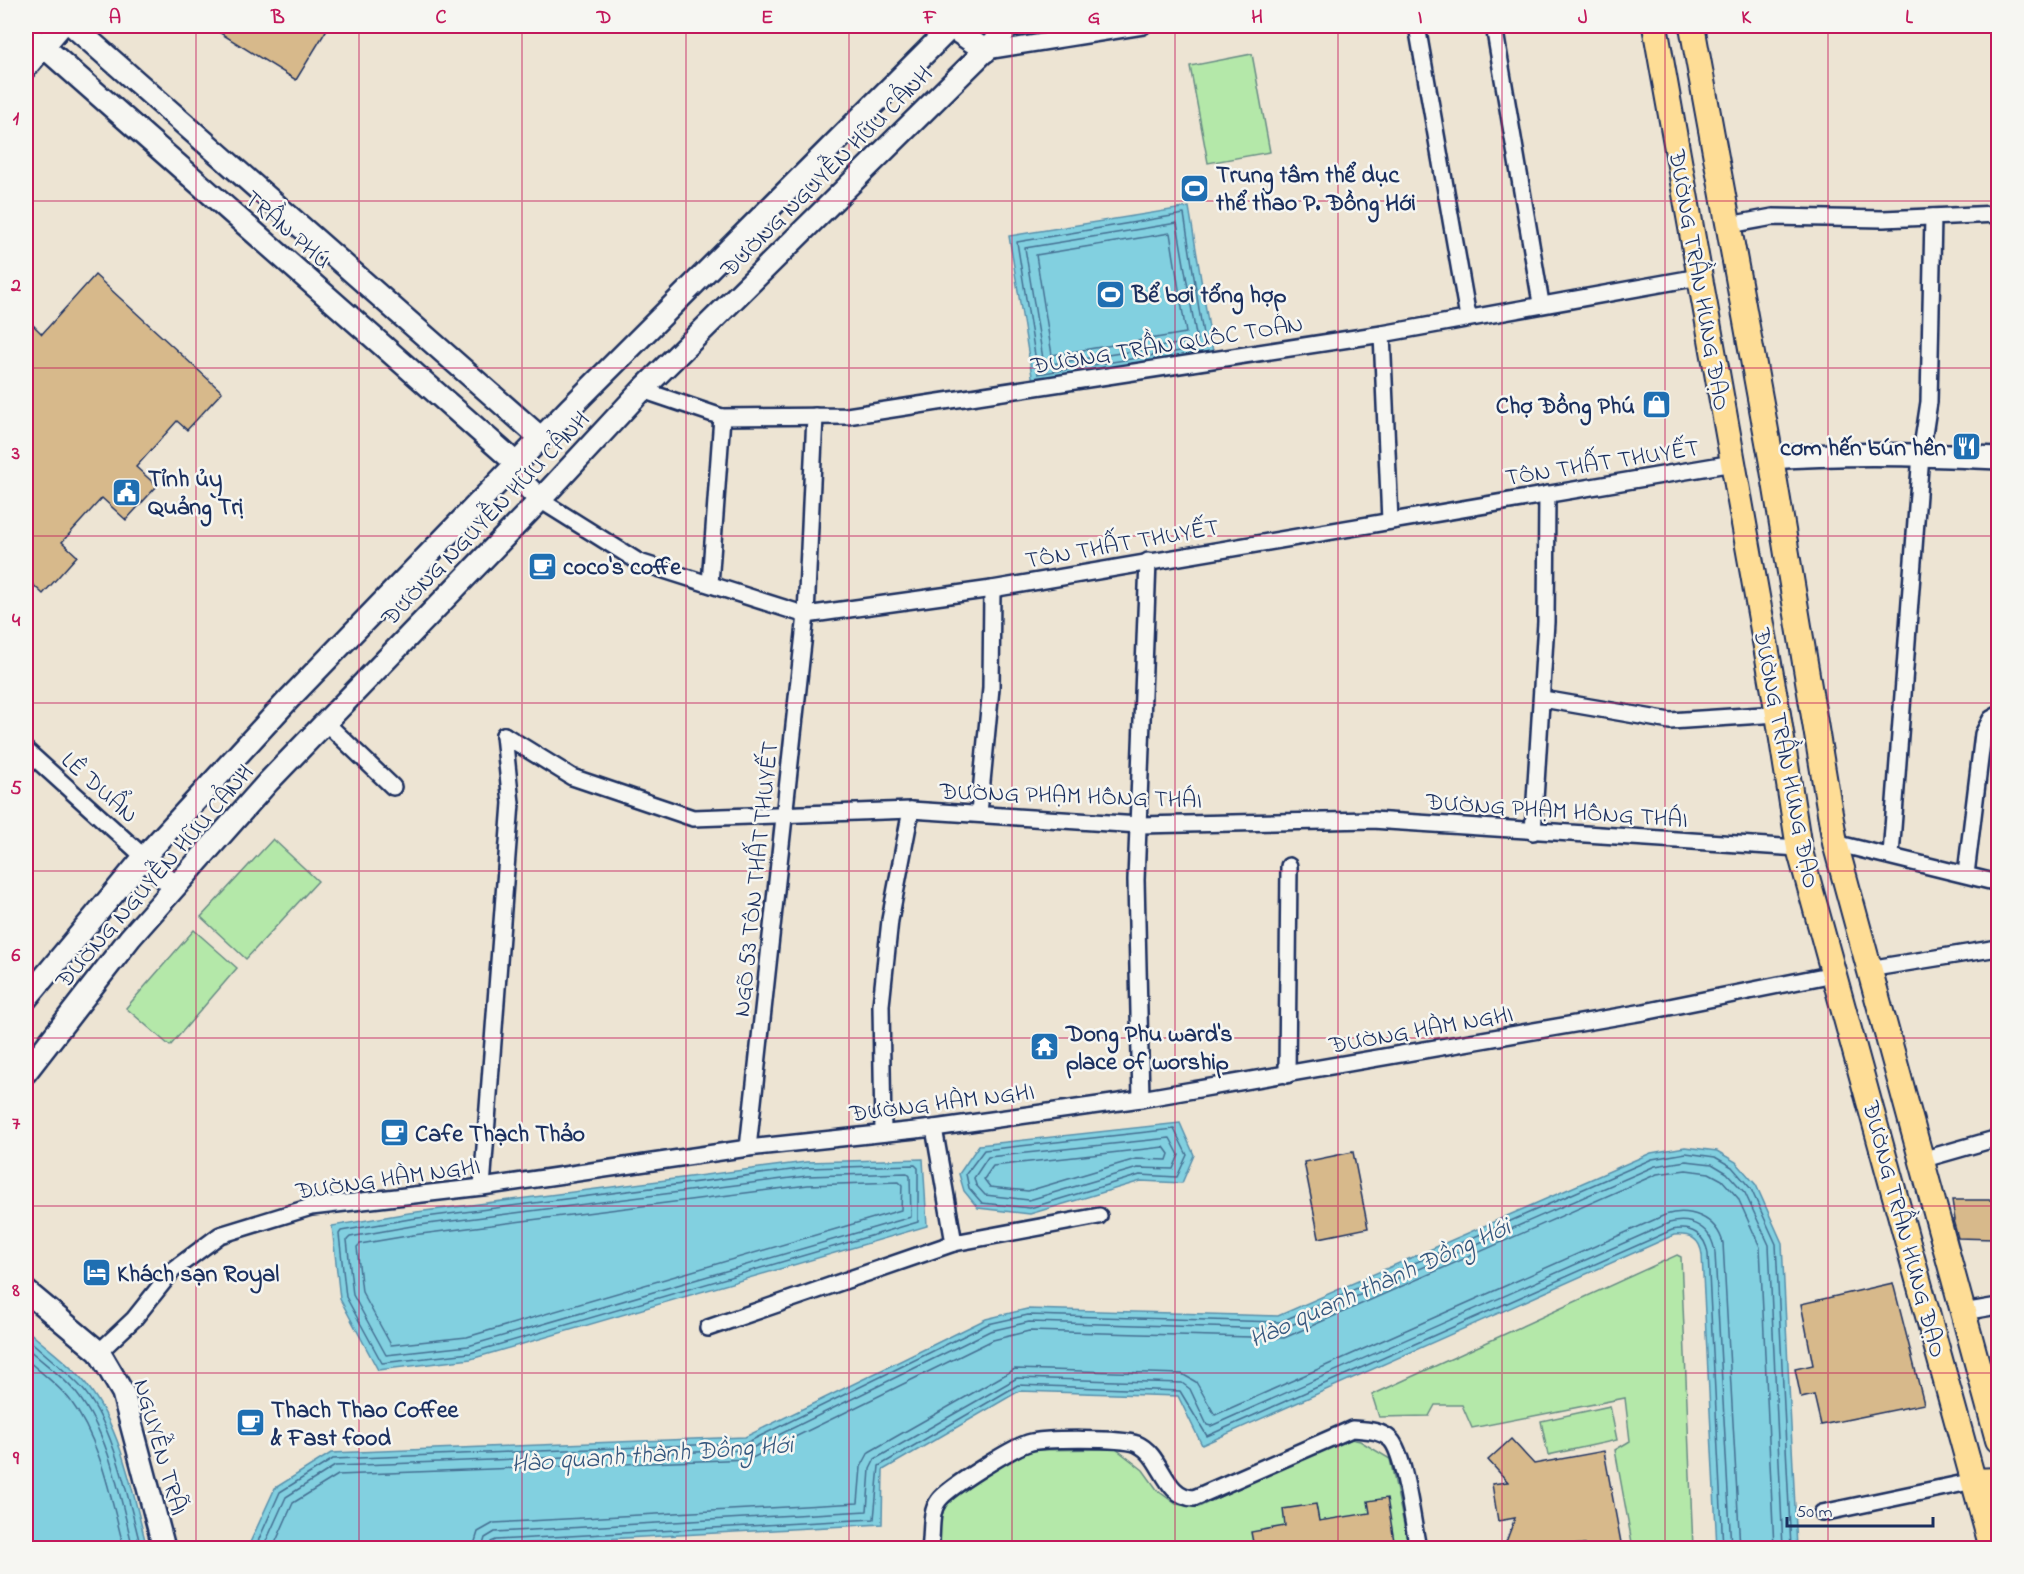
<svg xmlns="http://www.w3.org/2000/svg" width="2024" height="1574" font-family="'Indie Flower',sans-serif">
<rect width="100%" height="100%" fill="#ede4d3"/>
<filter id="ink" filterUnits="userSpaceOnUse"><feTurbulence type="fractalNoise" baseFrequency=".0167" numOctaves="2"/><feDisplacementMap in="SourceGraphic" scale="12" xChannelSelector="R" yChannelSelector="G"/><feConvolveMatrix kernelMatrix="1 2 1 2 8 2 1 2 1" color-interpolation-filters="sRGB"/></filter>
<g filter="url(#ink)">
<g fill="#b4e8a9" stroke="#688c84" stroke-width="1.5">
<polygon points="1252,54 1270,152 1208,163 1190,66"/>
<polygon points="273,839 318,881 246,959 201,917"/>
<polygon points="194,930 237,968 170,1046 126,1008"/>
<polygon points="1677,1255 1681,1257 1693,1548 1633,1548 1615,1450 1630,1441 1625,1398 1472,1428 1462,1405 1435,1405 1429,1416 1379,1417 1372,1395"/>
<polygon points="1610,1406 1617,1440 1548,1455 1541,1421"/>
<polygon points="1342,1437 1360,1441 1390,1459 1409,1548 941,1548 939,1521 946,1505 963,1488 1029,1450 1116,1449 1143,1470 1158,1491 1176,1504 1199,1507"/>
</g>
<g fill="#82d0e0" stroke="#5990ac" stroke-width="1.5">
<polygon points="1189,207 1213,352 1033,382 1009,236"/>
<polygon points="1180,1123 1194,1155 1182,1183 1141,1181 1030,1214 978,1208 964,1191 959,1174 979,1145"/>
<path d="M1685,1147l32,4 19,11 20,23 26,58 15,305h-80l-15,-293c-2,-17 -12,-21 -28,-20l-472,210 -24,-49 -159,-5 -136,79 -1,54 -440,24 -194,-1 27,-59 56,-35 414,-16 241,-118 41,-10 251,7 373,-163z"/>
<polygon points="923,1159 927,1226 471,1359 378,1370 340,1299 332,1226 409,1213 806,1162"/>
<path d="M26,1329c19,18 45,35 61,56 35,45 46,109 60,163h-121z"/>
</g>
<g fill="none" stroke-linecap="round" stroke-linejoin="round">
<g stroke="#446f92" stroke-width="1.5">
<polygon points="1184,214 1205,347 1038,374 1017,242"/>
<polygon points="1177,223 1197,341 1044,365 1025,248"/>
<polygon points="1170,233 1186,333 1052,355 1036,255"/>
<polygon points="1174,1129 1187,1155 1177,1177 1140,1175 1030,1208 982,1203 969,1188 966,1174 984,1150"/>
<polygon points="1170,1138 1179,1155 1173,1169 1138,1168 1029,1200 985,1195 976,1185 974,1178 988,1157"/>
<polygon points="1164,1147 1169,1154 1167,1160 1136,1159 1028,1191 990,1187 984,1179 993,1166"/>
<polygon points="915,1165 918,1168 918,1222 470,1353 382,1363 346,1297 339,1234 341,1231 410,1219 807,1168"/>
<polygon points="907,1173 910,1176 911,1217 468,1346 386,1355 353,1295 347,1240 350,1237 412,1226 807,1176"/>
<polygon points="899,1182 902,1185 901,1210 467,1337 391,1345 362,1292 357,1247 360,1244 413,1235 808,1185"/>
<path d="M26,1337c17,16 38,32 54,49 33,35 49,116 61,162"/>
<path d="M26,1347c16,15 37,29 51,47 33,42 43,104 56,154"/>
<path d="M26,1359c14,13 32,26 44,41 31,41 41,100 54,148"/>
<polyline points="255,1548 280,1492 333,1459 746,1443 988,1324 1028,1315 1280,1322 1652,1159 1686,1153 1715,1157 1732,1167 1751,1189 1776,1244 1791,1548"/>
<polyline points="263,1548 286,1497 335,1466 748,1450 990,1331 1029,1322 1282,1329 1655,1166 1686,1161 1712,1164 1727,1173 1745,1193 1769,1245 1783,1548"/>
<polyline points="273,1548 293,1503 338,1475 750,1459 993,1340 1029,1331 1284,1338 1657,1174 1686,1170 1709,1173 1722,1180 1738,1198 1760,1247 1774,1548"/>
<path d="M473,1548l5,-16 16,-9 364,-20 3,-36 8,-15 146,-83 167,5 14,8 19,33 450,-200c24,-8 51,2 58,28l17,305"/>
<path d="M482,1548l3,-10 10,-6 372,-21 3,-42 5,-10 142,-81 165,5 8,6 17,36 4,1 458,-203c23,-6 43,5 46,30l16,295"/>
<path d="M489,1548l2,-6 5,-2 378,-21 5,-53 139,-81 162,6 27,45 465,-206c19,-4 33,4 36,24l15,294"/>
</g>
</g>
<g fill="#d7b98b" stroke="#1b2f5e" stroke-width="1.5">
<polygon points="209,26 329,26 296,80"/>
<polygon points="95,275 222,392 187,430 177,421 136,467 157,486 126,520 102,498 62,542 77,556 43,594 26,578 26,318 42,334"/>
<polygon points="1353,1152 1368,1228 1319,1238 1304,1162"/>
<polygon points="1952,1200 1998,1200 1998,1215 1993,1215 1994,1239 1958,1238 1953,1220 1955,1220"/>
<polygon points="1893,1283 1924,1404 1821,1425 1814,1395 1801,1398 1795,1369 1813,1365 1801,1304"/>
<polygon points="1511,1439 1534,1464 1604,1451 1622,1548 1586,1548 1585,1544 1522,1548 1506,1542 1515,1518 1498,1521 1492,1484 1508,1482 1488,1460"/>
<polygon points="1387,1498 1395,1547 1254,1548 1251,1532 1285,1526 1283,1509 1316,1504 1319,1521 1370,1513 1368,1501"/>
</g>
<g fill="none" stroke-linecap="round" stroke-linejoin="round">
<defs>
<g id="street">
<polyline points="1417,26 1468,317"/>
<polyline points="1494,26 1541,303"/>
<polyline points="986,51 1143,26"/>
<polyline points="1729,225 1773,217 1883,219 1998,214"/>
<polyline points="1382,334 1390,521"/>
<polyline points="642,390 722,417 847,416 1382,334 1699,277"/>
<polyline points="540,500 639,562 806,615 992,589 1733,463"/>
<polyline points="710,584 722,417"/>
<polyline points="1543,699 1670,721 1778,714"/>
<polyline points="325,722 393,787"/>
<polyline points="504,735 572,777 693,818 911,810 1139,825 1372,820 1799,848"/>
<polyline points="26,750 144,857"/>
<polyline points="979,813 991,688 992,589"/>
<polyline points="1533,832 1546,622 1547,494"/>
<polyline points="1835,843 1998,883"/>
<polyline points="1891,855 1921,454 1929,402 1933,217"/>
<polyline points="1966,874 1983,734 1991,719 1998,715"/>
<polyline points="1868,969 1998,948"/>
<polyline points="1287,1075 1289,866"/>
<polyline points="1141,1099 1136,880 1148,561"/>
<polyline points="883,1132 881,1005 890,920 911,810"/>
<polyline points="748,1148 806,615 815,416"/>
<polyline points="1921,1160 1998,1138"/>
<polyline points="482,1187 511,803 504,735"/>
<polyline points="954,1243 1099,1216"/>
<polyline points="1963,1312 1998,1306"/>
<polyline points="708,1328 954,1243 934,1128"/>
<polyline points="99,1352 134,1319 173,1270 220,1235 311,1207 482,1187 748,1148 934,1128 1141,1099 1644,1012 1834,974"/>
<polyline points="1822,1513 1974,1481"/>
<path d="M930,1548c3,-15 -1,-35 9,-48 10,-13 73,-52 89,-57 17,-5 93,-5 109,1 26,11 26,53 57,54l158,-69c13,1 29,1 39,11 14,15 22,86 27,108"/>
</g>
<g id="secondary">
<polyline points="73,26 542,439"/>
<polyline points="951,27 986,51"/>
<polyline points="26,31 518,465"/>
<polyline points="26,67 61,26"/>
<path d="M1771,458c76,-6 151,-4 227,0"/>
<polyline points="512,471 540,500"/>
<polyline points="144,857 173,886"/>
<polyline points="26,999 144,857 289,699 570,408 952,26"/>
<polyline points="26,1072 130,938 268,782 540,500 642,390 1010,26"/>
<polyline points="26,1291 99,1352 123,1393 164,1548"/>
</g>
<g id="primary">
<polyline points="1655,26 1778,714 1799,848 1992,1548"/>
<polyline points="1692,26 1771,458 1835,843 1998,1440"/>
<polyline points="1974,1481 1998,1480"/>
</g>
</defs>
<use href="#street" stroke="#1b2f5e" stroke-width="20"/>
<use href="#secondary" stroke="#1b2f5e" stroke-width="26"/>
<use href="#primary" stroke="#1b2f5e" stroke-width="28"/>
<use href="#street" stroke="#f6f6f2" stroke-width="15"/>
<use href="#secondary" stroke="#f6f6f2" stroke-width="21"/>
<use href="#primary" stroke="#fedd96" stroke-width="24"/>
</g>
</g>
<path fill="none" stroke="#c2185b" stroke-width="1.5" stroke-opacity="0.55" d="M196,26v1522M359,26v1522M522,26v1522M686,26v1522M849,26v1522M1012,26v1522M1175,26v1522M1338,26v1522M1502,26v1522M1665,26v1522M1828,26v1522M26,201h1972M26,368h1972M26,536h1972M26,703h1972M26,871h1972M26,1038h1972M26,1206h1972M26,1373h1972"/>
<defs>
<symbol id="stadium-square" viewBox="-11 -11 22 22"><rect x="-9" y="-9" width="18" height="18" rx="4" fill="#1f6fb2" stroke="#f6f6f2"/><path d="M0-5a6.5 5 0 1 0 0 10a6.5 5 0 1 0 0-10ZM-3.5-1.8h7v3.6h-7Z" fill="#fff"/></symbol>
<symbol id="shop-square" viewBox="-11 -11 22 22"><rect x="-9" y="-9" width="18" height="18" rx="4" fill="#1f6fb2" stroke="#f6f6f2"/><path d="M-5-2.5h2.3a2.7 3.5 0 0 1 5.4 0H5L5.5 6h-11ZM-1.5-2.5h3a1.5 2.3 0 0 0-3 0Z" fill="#fff"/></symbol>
<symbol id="restaurant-square" viewBox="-11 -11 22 22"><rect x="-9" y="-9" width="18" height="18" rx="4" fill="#1f6fb2" stroke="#f6f6f2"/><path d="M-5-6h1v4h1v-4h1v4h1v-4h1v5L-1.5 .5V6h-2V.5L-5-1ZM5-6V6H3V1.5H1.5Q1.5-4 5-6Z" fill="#fff"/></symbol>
<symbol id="civic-square" viewBox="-11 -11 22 22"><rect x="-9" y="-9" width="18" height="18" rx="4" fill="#1f6fb2" stroke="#f6f6f2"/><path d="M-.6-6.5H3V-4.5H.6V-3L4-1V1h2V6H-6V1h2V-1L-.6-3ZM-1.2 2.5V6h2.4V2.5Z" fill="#fff"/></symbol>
<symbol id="cafe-square" viewBox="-11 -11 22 22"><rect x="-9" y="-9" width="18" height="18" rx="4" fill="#1f6fb2" stroke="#f6f6f2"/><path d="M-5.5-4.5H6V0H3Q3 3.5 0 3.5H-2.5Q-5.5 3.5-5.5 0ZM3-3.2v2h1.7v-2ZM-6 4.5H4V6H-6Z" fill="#fff"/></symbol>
<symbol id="temple-square" viewBox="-11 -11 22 22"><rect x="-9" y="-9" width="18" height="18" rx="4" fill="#1f6fb2" stroke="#f6f6f2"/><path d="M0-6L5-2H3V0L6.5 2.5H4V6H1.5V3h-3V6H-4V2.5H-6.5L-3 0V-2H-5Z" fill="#fff"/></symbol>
<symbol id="hotel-square" viewBox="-11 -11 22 22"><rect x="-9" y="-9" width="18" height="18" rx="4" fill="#1f6fb2" stroke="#f6f6f2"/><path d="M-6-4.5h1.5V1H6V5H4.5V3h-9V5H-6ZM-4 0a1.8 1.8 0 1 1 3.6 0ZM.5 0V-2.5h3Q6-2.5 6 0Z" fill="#fff"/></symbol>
</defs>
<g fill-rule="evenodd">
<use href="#stadium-square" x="1178" y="172" width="33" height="33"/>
<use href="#stadium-square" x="1094" y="278" width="33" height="33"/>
<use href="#shop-square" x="1640" y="388" width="33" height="33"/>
<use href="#restaurant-square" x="1950" y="430" width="33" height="33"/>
<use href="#civic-square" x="110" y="476" width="33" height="33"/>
<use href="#cafe-square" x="526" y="550" width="33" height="33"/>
<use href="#temple-square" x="1028" y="1030" width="33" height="33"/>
<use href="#cafe-square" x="378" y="1116" width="33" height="33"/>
<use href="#hotel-square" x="80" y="1256" width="33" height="33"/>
<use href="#cafe-square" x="234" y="1406" width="33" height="33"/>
</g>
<g text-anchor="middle" stroke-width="5" stroke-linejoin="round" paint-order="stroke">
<g font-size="24" fill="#1b2f5e" stroke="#f6f6f2">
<text transform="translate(826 171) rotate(-45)" y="8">ĐƯỜNG NGUYỄN HỮU CẢNH</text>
<text transform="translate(288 229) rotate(41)" y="8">TRẦN PHÚ</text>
<text transform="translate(1700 280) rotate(80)" y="8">ĐƯỜNG TRẦN HƯNG ĐẠO</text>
<text transform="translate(1167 344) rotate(-9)" y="8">ĐƯỜNG TRẦN QUỐC TOẢN</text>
<text transform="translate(1602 462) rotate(-9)" y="8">TÔN THẤT THUYẾT</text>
<text transform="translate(485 518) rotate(-46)" y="8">ĐƯỜNG NGUYỄN HỮU CẢNH</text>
<text transform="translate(1122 543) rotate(-10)" y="8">TÔN THẤT THUYẾT</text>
<text transform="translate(1787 758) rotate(79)" y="8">ĐƯỜNG TRẦN HƯNG ĐẠO</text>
<text transform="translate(100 787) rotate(42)" y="8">LÊ DUẨN</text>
<text transform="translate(1071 795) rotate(2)" y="8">ĐƯỜNG PHẠM HỒNG THÁI</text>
<text transform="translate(1557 810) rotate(4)" y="8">ĐƯỜNG PHẠM HỒNG THÁI</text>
<text transform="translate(154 876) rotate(-49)" y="8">ĐƯỜNG NGUYỄN HỮU CẢNH</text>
<text transform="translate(755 879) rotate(-84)" y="8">NGÕ 53 TÔN THẤT THUYẾT</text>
<text transform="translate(1421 1029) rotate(-10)" y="8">ĐƯỜNG HÀM NGHI</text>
<text transform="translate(942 1102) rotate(-7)" y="8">ĐƯỜNG HÀM NGHI</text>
<text transform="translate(388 1178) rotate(-8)" y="8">ĐƯỜNG HÀM NGHI</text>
<text transform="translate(1905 1229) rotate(75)" y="8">ĐƯỜNG TRẦN HƯNG ĐẠO</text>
<text transform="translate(161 1447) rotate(74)" y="8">NGUYỄN TRÃI</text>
</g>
<g font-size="24" font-weight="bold" fill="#1b2f5e" stroke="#f6f6f2" text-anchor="start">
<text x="1216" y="182">Trung tâm thể dục<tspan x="1216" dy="28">thể thao P. Đồng Hới</tspan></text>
<text x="1132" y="302">Bể bơi tổng hợp</text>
<text x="1635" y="413" text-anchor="end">Chợ Đồng Phú</text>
<text x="1946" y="455" text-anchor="end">cơm hến bún hên</text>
<text x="148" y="486">Tỉnh ủy<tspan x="148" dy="28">Quảng Trị</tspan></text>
<text x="563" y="574">coco's coffe</text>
<text x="1066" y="1041">Dong Phu ward's<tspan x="1066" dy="28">place of worship</tspan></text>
<text x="415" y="1141">Cafe Thạch Thảo</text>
<text x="117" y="1281">Khách sạn Royal</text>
<text x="271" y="1417">Thach Thao Coffee<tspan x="271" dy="28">&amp; Fast food</tspan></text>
</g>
<g font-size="26" font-style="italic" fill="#35577e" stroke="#f6f6f2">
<text transform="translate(1379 1282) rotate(-24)" y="9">Hào quanh thành Đồng Hới</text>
<text transform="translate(652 1453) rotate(-4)" y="9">Hào quanh thành Đồng Hới</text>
</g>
</g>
<rect width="2024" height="1574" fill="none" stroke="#f6f6f2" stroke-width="66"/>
<path d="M1787 1517v9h146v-9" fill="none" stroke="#1b2f5e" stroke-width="3"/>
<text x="1796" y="1517" font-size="18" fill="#1b2f5e" stroke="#f6f6f2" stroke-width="4.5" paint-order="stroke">50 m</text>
<rect x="33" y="33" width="1958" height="1508" fill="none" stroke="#c2185b" stroke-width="2"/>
<g font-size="20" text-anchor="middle" font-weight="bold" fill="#c2185b">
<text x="115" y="23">A</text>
<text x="278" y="23">B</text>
<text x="441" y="23">C</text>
<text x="604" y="23">D</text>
<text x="767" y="23">E</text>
<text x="930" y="23">F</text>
<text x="1094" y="23">G</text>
<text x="1257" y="23">H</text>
<text x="1420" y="23">I</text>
<text x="1583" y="23">J</text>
<text x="1746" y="23">K</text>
<text x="1909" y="23">L</text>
<text x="16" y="124">1</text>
<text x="16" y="291">2</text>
<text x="16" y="459">3</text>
<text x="16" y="626">4</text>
<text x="16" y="794">5</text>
<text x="16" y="961">6</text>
<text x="16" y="1129">7</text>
<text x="16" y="1296">8</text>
<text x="16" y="1464">9</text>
</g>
</svg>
